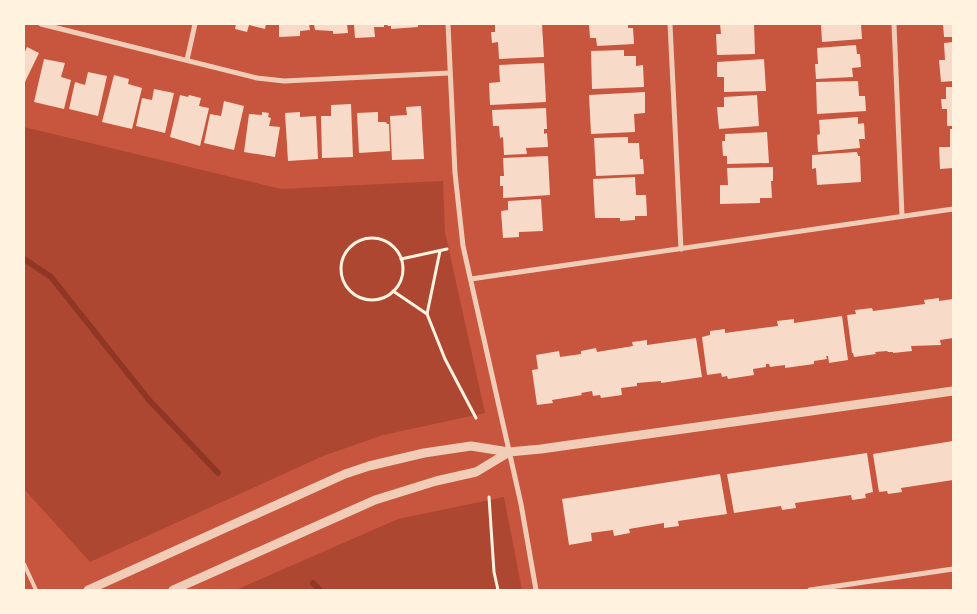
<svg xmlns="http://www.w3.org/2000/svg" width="977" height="614" font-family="'Exo 2',sans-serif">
<rect width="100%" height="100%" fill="#c8553d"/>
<g fill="#ae4732">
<polygon points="24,127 281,189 443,181 445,232 485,413 383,435 323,456 90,562 24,489"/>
<polygon points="504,497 522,590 236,590 398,519"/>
</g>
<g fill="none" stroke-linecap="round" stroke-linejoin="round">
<g stroke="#8f3625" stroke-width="6">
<polyline points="24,259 51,277 149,400 218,473"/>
<polyline points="313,583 320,590"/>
</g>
</g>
<g fill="#f7dbc8">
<polygon points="236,24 266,24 265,29 249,25 247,32 235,29"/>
<polygon points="279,24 309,24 310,30 300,31 300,36 279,37"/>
<polygon points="314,24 347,24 348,33 333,34 333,31 315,30"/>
<polygon points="354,24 384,24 384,27 374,27 375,37 355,38"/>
<polygon points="387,24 418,24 418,27 391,29 391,26 388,26"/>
<polygon points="495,24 542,24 544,57 499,59 498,42 492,43 491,32 495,32"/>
<polygon points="589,24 628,24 628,28 633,28 634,44 597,46 596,38 590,38"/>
<polygon points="720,24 754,24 755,54 717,55 716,34 721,34"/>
<polygon points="821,24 861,24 862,39 822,42"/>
<polygon points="943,24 953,24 953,37 944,37"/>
<polygon points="953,42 953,81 941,82 939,60 945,60 944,43"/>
<polygon points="856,45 857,54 860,54 861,67 852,68 853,77 816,79 815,64 818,64 817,48"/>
<polygon points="27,47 39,53 24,84 24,54"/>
<polygon points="624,50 624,56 636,56 636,66 643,65 644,87 592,89 591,51"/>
<polygon points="44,59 65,63 61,77 71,80 64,109 34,102"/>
<polygon points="764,59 766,91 724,92 724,77 717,77 717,62"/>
<polygon points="544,63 546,102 490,105 489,83 500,82 499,65"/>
<polygon points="88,72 107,76 98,116 69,109 75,82 85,85"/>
<polygon points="114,75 129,79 128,84 142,88 132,129 102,122"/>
<polygon points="858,81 859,96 865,96 866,111 817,114 816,82"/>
<polygon points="946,87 953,87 953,126 947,126 947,109 942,109 941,99 946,99"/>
<polygon points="154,89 174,93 165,133 136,126 142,98 152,100"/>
<polygon points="645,92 645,113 634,114 635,132 591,134 589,95"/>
<polygon points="180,95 188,97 189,95 201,98 199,106 209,108 200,146 170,137"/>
<polygon points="757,95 759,126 719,129 717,107 724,107 724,97"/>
<polygon points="224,101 244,106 234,150 204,143 210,114 221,116"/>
<polygon points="351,104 353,157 322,158 321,116 331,116 331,105"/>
<polygon points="421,106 424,159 392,160 390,116 407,115 406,107"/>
<polygon points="546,108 547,129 544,129 544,134 547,133 548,147 526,148 527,154 504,155 503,137 500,138 499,126 493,126 492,110"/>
<polygon points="262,112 269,113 268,117 271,118 269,126 280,127 275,157 244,152 249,114 262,115"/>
<polygon points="300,112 300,117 316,116 318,159 288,161 285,113"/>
<polygon points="378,112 378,122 386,122 387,124 389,124 390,151 359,153 357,113"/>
<polygon points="858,117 858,124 864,123 865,139 859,139 860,148 818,152 817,135 820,134 819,120"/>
<polygon points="950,129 953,129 953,168 940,169 939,147 950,147"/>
<polygon points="767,132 769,163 727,164 727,156 723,156 722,141 725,141 725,134"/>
<polygon points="628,137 628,143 639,143 640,159 643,159 644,174 596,176 594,138"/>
<polygon points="857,152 858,156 860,156 861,182 817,185 816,168 812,169 812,155"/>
<polygon points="548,156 550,195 503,198 503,186 500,186 500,176 504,176 503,158"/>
<polygon points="773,167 773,181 771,181 772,198 760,198 760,203 720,204 720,185 728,185 727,168"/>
<polygon points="635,177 636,195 646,195 647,216 635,216 635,220 620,221 620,218 595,218 593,179"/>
<polygon points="541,199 543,231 519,232 519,237 503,238 501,211 508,210 508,201"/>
<polygon points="939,298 939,301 953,299 953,338 940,340 941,345 911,346 912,351 893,353 893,352 888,352 887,351 875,352 876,354 854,357 853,353 852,353 847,315 856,314 855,310 872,308 873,311 925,304 924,300"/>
<polygon points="842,316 848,360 829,363 828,356 826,356 827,359 814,361 814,364 785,368 785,365 770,367 769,364 766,364 766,367 753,369 754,375 728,379 727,376 722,377 721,373 707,375 702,337 710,335 710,331 725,329 725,333 778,326 777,321 794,319 794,323"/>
<polygon points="696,338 702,377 661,383 661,381 637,383 637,386 621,388 622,395 601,398 600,395 593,396 592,391 581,393 582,395 552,400 553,403 537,405 532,370 538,369 536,355 559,351 560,357 581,354 581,351 596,348 597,352 633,346 632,342 647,340 647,345"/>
<polygon points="953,441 953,480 901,488 902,492 888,494 887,491 879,492 873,454"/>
<polygon points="867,453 873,492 865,494 866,498 852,500 851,495 795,503 796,508 782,510 781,506 734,513 727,474"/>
<polygon points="720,474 727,514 678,521 679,526 664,528 664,523 629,529 630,533 614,536 613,530 591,533 592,541 569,545 562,499"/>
</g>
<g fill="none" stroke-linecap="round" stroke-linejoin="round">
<g stroke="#fff3e0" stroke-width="3">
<circle cx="372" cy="269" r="31"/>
<polyline points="401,259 447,249"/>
<polyline points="393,291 427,314 445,359 476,418"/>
<polyline points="427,314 440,251"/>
<polyline points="489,497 494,572 498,590"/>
</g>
<polyline stroke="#f1ccb7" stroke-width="4" points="24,564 36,590"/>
<g stroke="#f1ccb7" stroke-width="5">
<polyline points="41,24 257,78 284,81 450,73"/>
<polyline points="448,24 455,173 463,246 521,504 536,590"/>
<polyline points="670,24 681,249"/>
<polyline points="894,24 902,216"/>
<polyline points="187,60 195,24"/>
<polyline points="471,279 953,209"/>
<polyline points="810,590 953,569"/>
</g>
<g stroke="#f1ccb7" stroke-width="9">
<polyline points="88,590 345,474 369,466 424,453 471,446 509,452 541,449 953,391"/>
<polyline points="173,590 375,500 436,481 476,472 509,452"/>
</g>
</g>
<rect width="977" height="614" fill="none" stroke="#fff3e0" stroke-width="50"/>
</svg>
